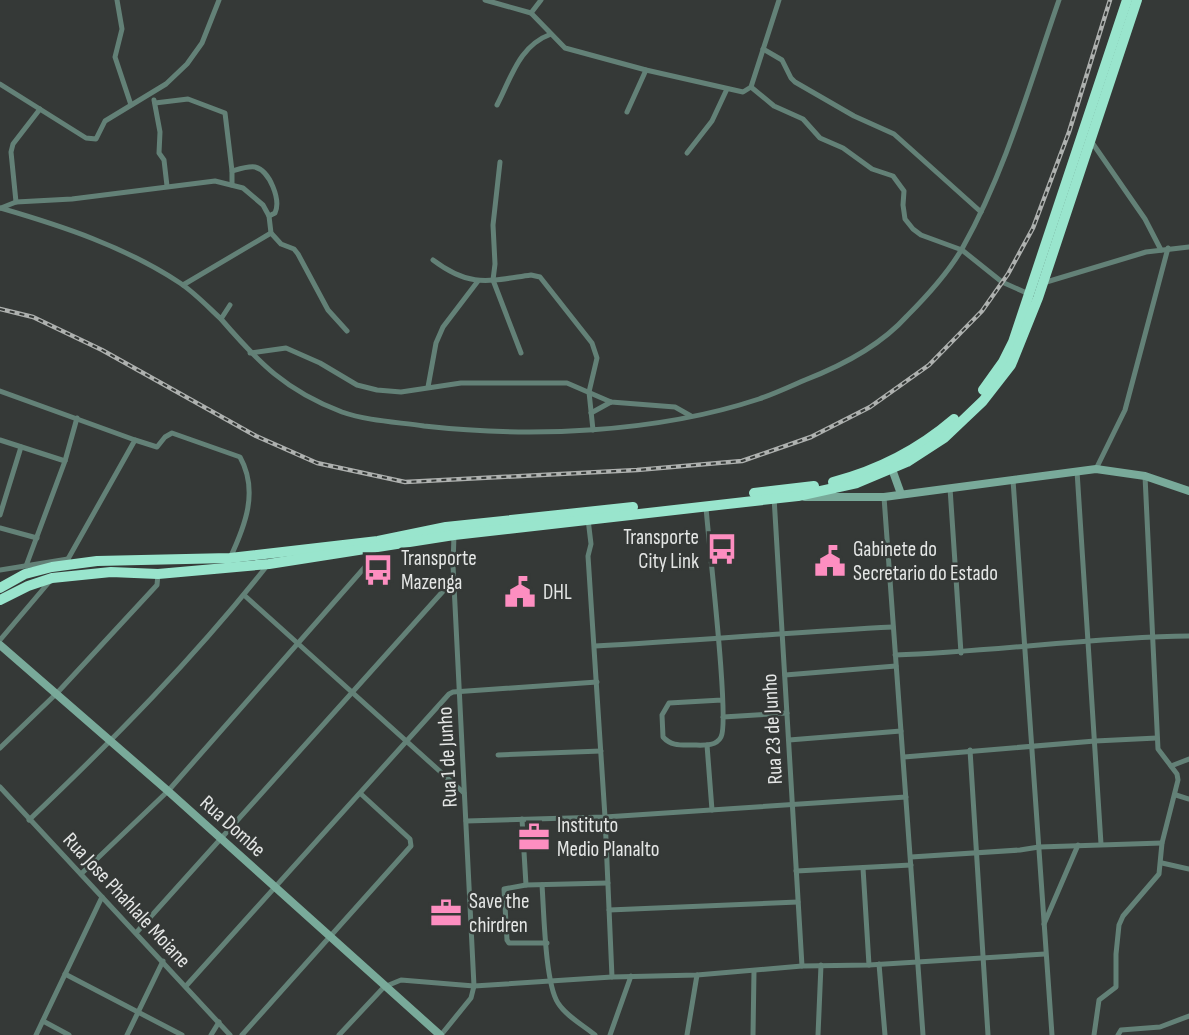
<svg xmlns="http://www.w3.org/2000/svg" width="1189" height="1035" font-family="'Sofia Sans Condensed',sans-serif">
<rect width="100%" height="100%" fill="#353937"/>
<g fill="none" stroke-linecap="round" stroke-linejoin="round">
<g stroke="#638177" stroke-width="5">
<polyline points="117,0 122,29 115,57 131,105"/>
<polyline points="485,0 531,13 541,0"/>
<polyline points="531,13 565,48 646,70 743,92 751,87 779,0"/>
<polyline points="763,49 782,60 791,78 795,82 854,116 894,134 981,212"/>
<polyline points="0,84 86,138 96,139 105,121 166,84 187,64 202,43 219,0"/>
<polyline points="751,87 774,106 803,119 820,138 843,148 872,169 893,176 904,191 903,205 905,219 913,229 921,235 962,250 1002,282 1029,294"/>
<polyline points="154,100 160,132 159,153 164,160 167,186"/>
<polyline points="155,103 188,99 225,113 232,171"/>
<path d="M497,105c15,-29 22,-59 54,-71"/>
<polyline points="627,112 646,70"/>
<polyline points="1091,141 1145,219 1161,250"/>
<polyline points="687,153 712,121 727,89"/>
<polyline points="500,162 493,225 495,264 493,280 521,353"/>
<path d="M232,185v-14c7,-2 16,-5 23,-4 15,4 26,33 20,46l-6,3"/>
<polyline points="16,202 11,152 13,144 40,109"/>
<path d="M0,208c62,18 126,39 180,75 15,10 28,24 41,36l9,-14"/>
<polyline points="1,208 16,202 72,199 215,181 243,188 263,205 269,216 271,233 281,244 294,249 298,254 328,310 347,331"/>
<path d="M433,260c37,28 55,21 98,15l9,2 52,66 5,15 -8,34 4,38"/>
<polyline points="1043,283 1146,252 1189,247"/>
<polyline points="183,285 271,233"/>
<path d="M221,319c38,44 65,72 121,93 26,9 55,10 82,14 107,12 232,7 335,-27 15,-5 30,-12 46,-19 36,-14 76,-35 102,-64 20,-20 42,-44 56,-69 43,-77 67,-164 96,-247"/>
<polyline points="250,353 286,348 320,363 357,385 377,390 401,392 461,383 567,383 611,402 675,407 691,416"/>
<polyline points="428,387 436,343 443,327 478,281"/>
<polyline points="0,391 135,440 68,559"/>
<polyline points="591,413 611,402"/>
<polyline points="0,440 65,461"/>
<path d="M135,440l22,7 8,-10 7,-4 68,24c19,34 5,69 -10,101"/>
<polyline points="1096,469 1125,410 1168,248"/>
<polyline points="1077,471 1101,844"/>
<polyline points="1013,480 1052,1035"/>
<polyline points="950,488 961,653"/>
<polyline points="774,497 802,966"/>
<polyline points="884,497 923,1035"/>
<path d="M706,507c2,31 24,215 15,230 -5,10 -19,8 -29,8 -12,0 -21,1 -29,-8l-1,-22 7,-12 53,-3"/>
<polyline points="0,515 21,447"/>
<polyline points="588,519 591,544 588,556 605,817 612,977"/>
<polyline points="0,528 37,538"/>
<polyline points="26,566 65,461 77,418"/>
<polyline points="0,570 68,559 68,562"/>
<polyline points="244,595 464,793"/>
<polyline points="0,640 50,581"/>
<path d="M595,646c99,-5 198,-14 298,-19"/>
<path d="M895,655c98,-3 196,-18 294,-19"/>
<polyline points="785,675 896,666"/>
<polyline points="723,717 787,713"/>
<polyline points="789,740 901,731"/>
<polyline points="707,745 712,810"/>
<polyline points="0,748 57,693 157,585 158,574"/>
<polyline points="970,750 988,1035"/>
<polyline points="498,755 601,751"/>
<polyline points="904,757 1095,741 1157,738"/>
<polyline points="1171,766 1189,759"/>
<polyline points="0,787 230,1035"/>
<polyline points="1176,795 1189,799"/>
<polyline points="522,819 526,885"/>
<path d="M29,820c84,-80 166,-163 237,-253"/>
<polyline points="466,821 605,817 906,797"/>
<polyline points="911,857 1020,850 1039,847 1162,843"/>
<polyline points="1162,863 1189,869"/>
<polyline points="863,868 869,965"/>
<polyline points="796,871 911,865"/>
<polyline points="81,874 168,791 372,559 374,549"/>
<path d="M542,885c2,27 3,98 16,118 8,13 25,22 37,32"/>
<polyline points="609,910 798,902"/>
<polyline points="1044,924 1078,845"/>
<polyline points="136,933 454,579"/>
<polyline points="547,943 509,943 507,940 504,889 526,885 608,883"/>
<polyline points="879,964 885,1035"/>
<polyline points="65,974 182,1035"/>
<polyline points="186,986 449,694 453,692 597,682"/>
<polyline points="43,1021 69,1035"/>
<polyline points="36,1035 102,897"/>
<polyline points="127,1035 163,961"/>
<polyline points="211,1035 219,1022"/>
<polyline points="242,1035 411,846 410,839 361,794"/>
<polyline points="339,1035 384,987 401,980 474,986 612,977 697,975 802,966 869,965 1045,954"/>
<polyline points="441,1035 471,998 474,986 453,565 454,535"/>
<polyline points="610,1035 631,976"/>
<polyline points="687,1035 697,975"/>
<polyline points="753,1035 754,971"/>
<polyline points="818,1035 821,965"/>
<polyline points="1094,1035 1099,1000 1116,987 1116,954 1119,925 1123,916 1159,874 1162,843 1178,780 1177,774 1158,749 1145,476"/>
<polyline points="1118,1035 1121,1030 1160,1027 1189,1016"/>
</g>
<g stroke="#79aa9a" stroke-width="8">
<polyline points="892,469 901,494"/>
<polyline points="805,497 884,497 1096,469 1145,476 1189,491"/>
<polyline points="0,645 168,791 440,1035"/>
</g>
<g stroke="#99e5cd" stroke-width="10">
<polyline points="983,390 1003,362 1013,342 1127,0"/>
<path d="M833,482c46,-12 86,-33 121,-63"/>
<polyline points="754,493 814,486"/>
<polyline points="0,588 25,574 52,567 97,561 230,558 378,541 446,527 633,507"/>
<polyline points="0,600 28,586 52,578 111,572 158,574 269,564 454,535 798,496 857,483 907,462 944,438 964,419 983,401 1011,365 1038,298 1137,0"/>
</g>
<defs>
<polyline id="rail" points="0,309 33,317 102,350 256,436 317,463 405,482 637,470 742,461 811,437 870,407 929,365 982,311 1008,274 1033,228 1069,132 1110,0"/>
</defs>
<use href="#rail" stroke="#aeb1af" stroke-width="4.5"/>
<use href="#rail" stroke="#353937" stroke-width="2" stroke-dasharray="5" stroke-linecap="butt"/>
</g>
<defs>
<symbol id="bus-bare" viewBox="-9 -9 18 18"><path d="M-5-6H5V4H4V6H2V4H-2V6H-4V4H-5ZM-3.5-4V0h7V-4ZM-3.5 1.2v1.5H-2V1.2ZM2 1.2v1.5H3.5V1.2Z" fill="#fd8ec0" stroke="#353937" stroke-width="2.5" paint-order="stroke"/></symbol>
<symbol id="civic-bare" viewBox="-9 -9 18 18"><path d="M-.6-6.5H3V-4.5H.6V-3L4-1V1h2V6H-6V1h2V-1L-.6-3ZM-1.2 2.5V6h2.4V2.5Z" fill="#fd8ec0" stroke="#353937" stroke-width="2.5" paint-order="stroke"/></symbol>
<symbol id="office-bare" viewBox="-9 -9 18 18"><path d="M-6-3h4V-5.5h4V-3h4V5H-6ZM-1-4.5V-3h2v-1.5ZM-6 0V1H6V0Z" fill="#fd8ec0" stroke="#353937" stroke-width="2.5" paint-order="stroke"/></symbol>
</defs>
<g fill-rule="evenodd">
<use href="#bus-bare" x="700" y="527" width="44" height="44"/>
<use href="#civic-bare" x="808" y="539" width="44" height="44"/>
<use href="#bus-bare" x="356" y="548" width="44" height="44"/>
<use href="#civic-bare" x="498" y="570" width="44" height="44"/>
<use href="#office-bare" x="512" y="815" width="44" height="44"/>
<use href="#office-bare" x="424" y="891" width="44" height="44"/>
</g>
<g text-anchor="middle" stroke-width="5" stroke-linejoin="round" paint-order="stroke">
<g font-size="21" fill="#e4e6e5" stroke="#353937" text-anchor="start">
<text x="699" y="544" text-anchor="end">Transporte<tspan x="699" dy="24">City Link</tspan></text>
<text x="853" y="556">Gabinete do<tspan x="853" dy="24">Secretario do Estado</tspan></text>
<text x="401" y="565">Transporte<tspan x="401" dy="24">Mazenga</tspan></text>
<text x="543" y="599">DHL</text>
<text x="557" y="832">Instituto<tspan x="557" dy="24">Medio Planalto</tspan></text>
<text x="469" y="908">Save the<tspan x="469" dy="24">chirdren</tspan></text>
</g>
<g font-size="21" fill="#e4e6e5" stroke="#353937">
<text transform="translate(772 729) rotate(-93)" y="7">Rua 23 de Junho</text>
<text transform="translate(447 757) rotate(-93)" y="7">Rua 1 de Junho</text>
<text transform="translate(233 826) rotate(42)" y="7">Rua Dombe</text>
<text transform="translate(127 900) rotate(47)" y="7">Rua Jose Phahlale Moiane</text>
</g>
</g>
</svg>
